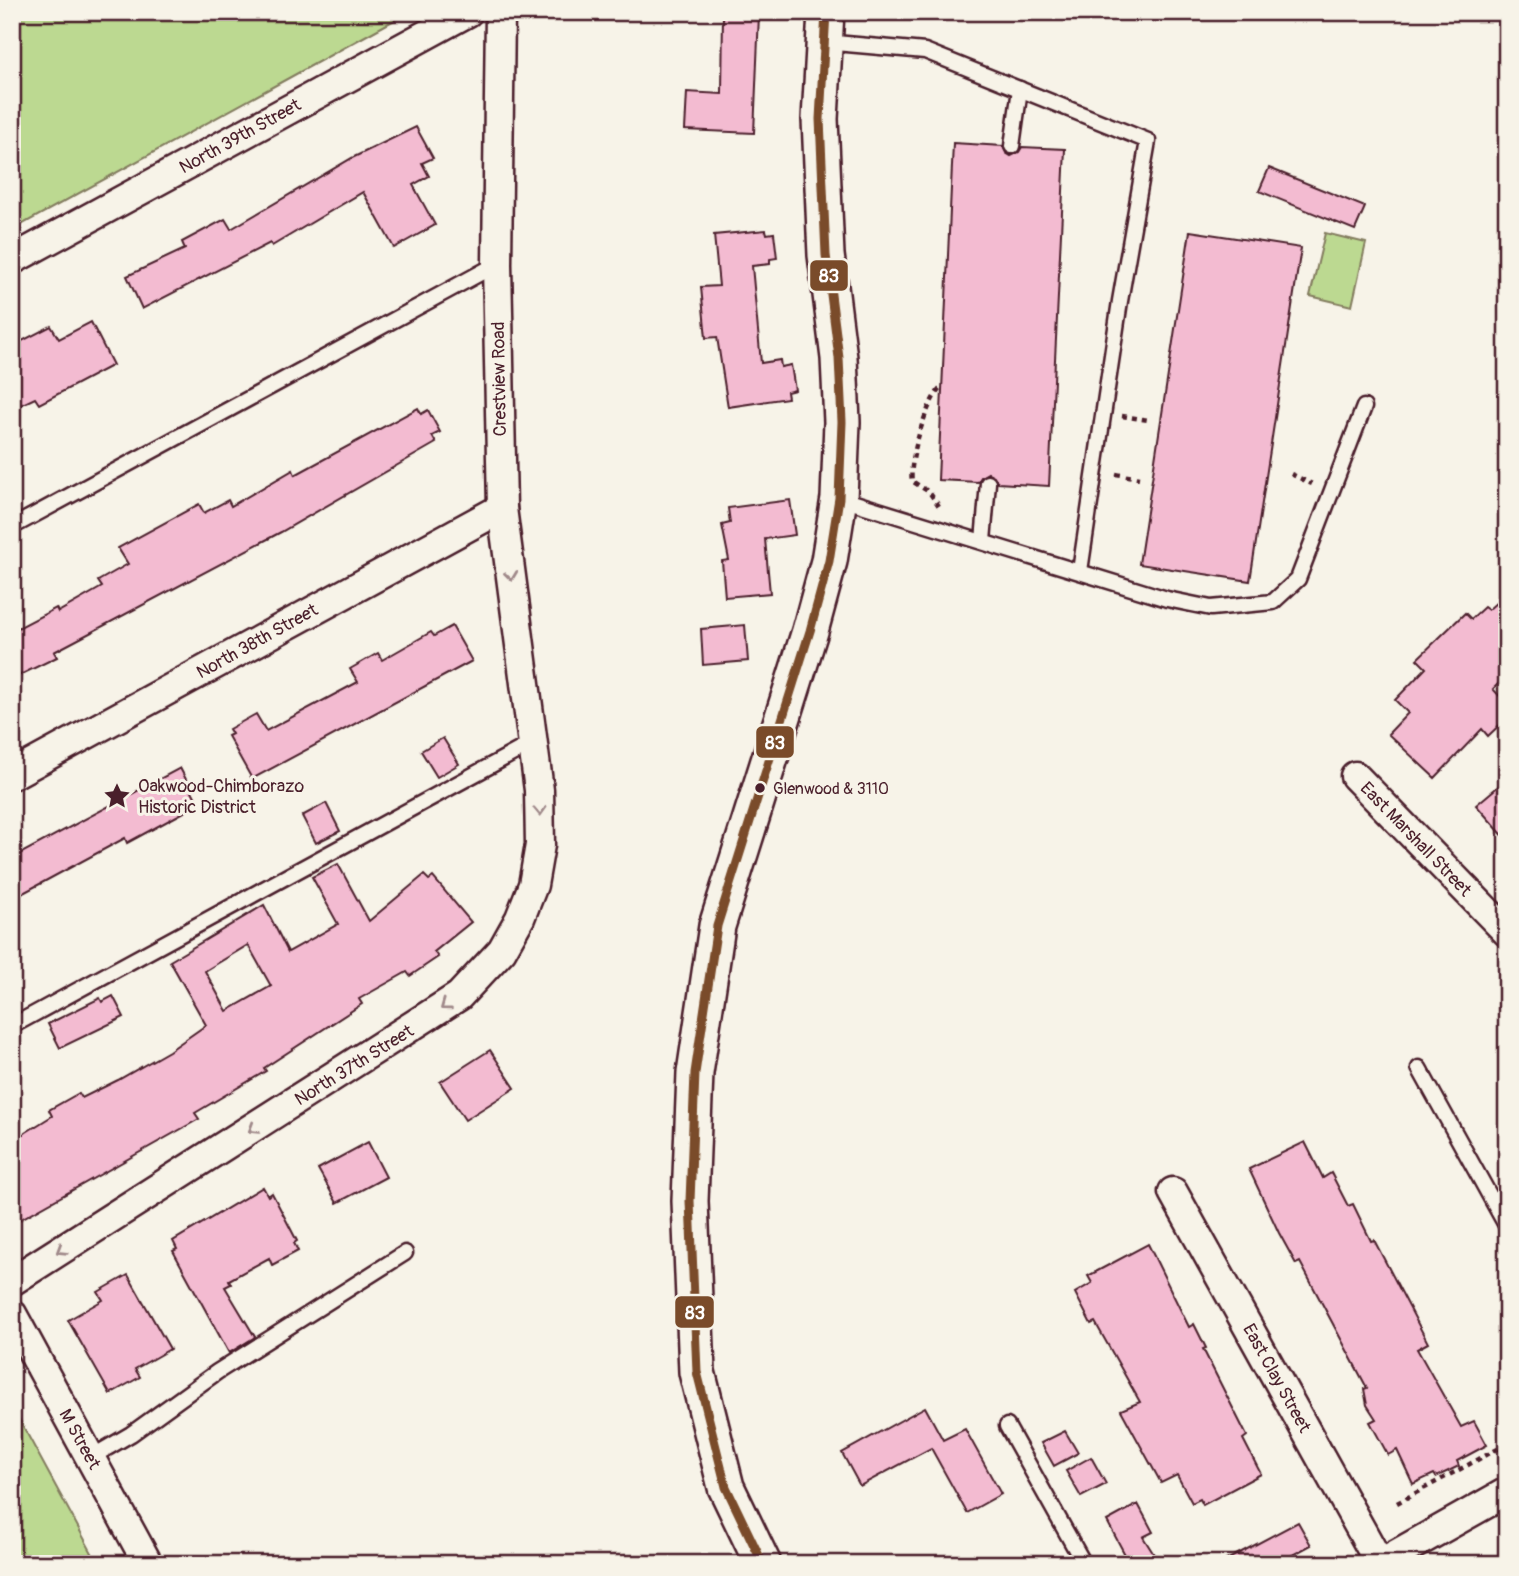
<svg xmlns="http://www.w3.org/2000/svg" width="1519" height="1576" font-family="Pangolin,sans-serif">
<rect width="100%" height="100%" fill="#f7f3e8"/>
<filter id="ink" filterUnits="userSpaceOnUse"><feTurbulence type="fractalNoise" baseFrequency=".0143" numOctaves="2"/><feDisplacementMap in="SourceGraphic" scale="14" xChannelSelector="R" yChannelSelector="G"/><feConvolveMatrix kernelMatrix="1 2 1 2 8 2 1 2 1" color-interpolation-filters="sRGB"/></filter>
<g filter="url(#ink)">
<g fill="#bcd991" stroke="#837c5e" stroke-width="2">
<polygon points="12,12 409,12 12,230"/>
<polygon points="1325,233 1366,243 1352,306 1310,296"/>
<polygon points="12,1406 98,1564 12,1564"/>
</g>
<g fill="#f3bbd1" stroke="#4a1f2b" stroke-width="2" fill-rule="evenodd">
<polygon points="723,14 759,14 754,133 685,130 687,92 722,94"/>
<polygon points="416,127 433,158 422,163 429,176 413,185 435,225 394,248 363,192 272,246 270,243 142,309 127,276 185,249 182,242 225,219 231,229 352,158"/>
<polygon points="953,143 1003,146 1006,153 1011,156 1019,152 1022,147 1065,149 1049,486 998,483 994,476 988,473 981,477 978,482 938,480"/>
<polygon points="1269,168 1365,207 1355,230 1259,191"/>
<polygon points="766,230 767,234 774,233 777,258 770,259 770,264 752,266 761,363 780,360 781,367 791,365 795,390 787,392 788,398 728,407 717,337 706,338 701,287 719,286 714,235"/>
<polygon points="1190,231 1301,248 1250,581 1139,564"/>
<polygon points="91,322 113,365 39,404 35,398 12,409 12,346 51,326 59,339"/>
<polygon points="418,408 421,414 428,410 440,432 432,436 436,443 281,532 54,652 57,657 12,679 12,631 56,608 58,612 102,587 98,581 128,564 118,548 199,504 204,513 228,500 231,506 293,470 295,475"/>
<polygon points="790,500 795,535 765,539 770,593 725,597 722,561 729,560 722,525 730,523 728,508"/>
<polygon points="1507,593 1507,675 1493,689 1507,704 1507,718 1488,736 1482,729 1435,778 1388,734 1408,713 1395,700 1426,668 1417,659 1465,613 1471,619 1484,607 1488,610"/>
<polygon points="745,625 748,661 703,665 701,629"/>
<polygon points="452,626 472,661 252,779 228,736 232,734 229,729 256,714 266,731 358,682 350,669 378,653 382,660 431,632 434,636"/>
<polygon points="443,738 459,764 437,777 421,751"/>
<polygon points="180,768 199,804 127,843 125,838 12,899 12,858"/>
<polygon points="1507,779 1507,840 1476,805"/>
<polygon points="326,803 340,831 316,843 302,816"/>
<path d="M338,864l31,57 55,-46 5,5 4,-3 38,45 -37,30 4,5 -28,19 -3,-4 -48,27 3,5 -98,64 2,3 -71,42 4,6 -187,105v-83l40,-25 -3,-6 30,-17 3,5 36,-18 51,-29 37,-26 -36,-64 94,-56 24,47 50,-28 -26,-47zM248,945l23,41 -44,25 -22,-40z"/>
<polygon points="113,996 124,1017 60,1048 48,1024 100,998 102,1002"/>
<polygon points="490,1050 515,1088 465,1120 440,1082"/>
<polygon points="368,1142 386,1177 337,1203 318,1169"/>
<polygon points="1305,1142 1323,1178 1331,1173 1348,1206 1353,1204 1371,1241 1374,1240 1428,1343 1417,1349 1461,1427 1474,1421 1487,1445 1457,1461 1459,1466 1436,1477 1434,1474 1413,1484 1397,1450 1388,1455 1370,1422 1376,1419 1367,1405 1364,1389 1367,1388 1300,1262 1296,1264 1279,1233 1249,1169"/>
<polygon points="263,1187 268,1196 272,1193 297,1241 294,1243 298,1251 272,1265 269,1258 229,1280 231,1284 225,1287 255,1337 229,1353 173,1251 177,1249 173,1241"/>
<polygon points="1148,1244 1189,1327 1194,1324 1206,1348 1203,1349 1247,1436 1243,1439 1261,1474 1203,1505 1200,1499 1192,1503 1177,1475 1161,1483 1121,1410 1140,1402 1095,1322 1091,1324 1075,1293 1092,1283 1088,1276"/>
<polygon points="128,1275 170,1349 135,1369 140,1377 110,1394 68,1320 103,1300 98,1292"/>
<polygon points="925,1407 943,1440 965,1429 1001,1494 967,1513 931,1448 860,1486 842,1453"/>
<polygon points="1065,1431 1078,1453 1054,1466 1041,1443"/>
<polygon points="1091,1457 1106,1484 1081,1497 1066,1471"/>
<polygon points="1138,1504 1153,1532 1143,1537 1160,1564 1130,1564 1107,1521"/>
<polygon points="1298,1522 1311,1545 1276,1564 1219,1564"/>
</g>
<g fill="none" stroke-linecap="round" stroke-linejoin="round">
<defs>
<g id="service">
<polyline points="824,42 925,51 1148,141 1120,301 1080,571"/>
<polyline points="1012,146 1020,89"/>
<polyline points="839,498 1167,599 1211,608 1273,602 1298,579 1364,407"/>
<polyline points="12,527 497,264"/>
<polyline points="983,541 988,483"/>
<polyline points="12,1026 532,743"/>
<polyline points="1419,1068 1507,1227"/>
<polyline points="1007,1426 1084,1564"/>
<polyline points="90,1458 131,1434 217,1372 405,1253"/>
</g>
<g id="minor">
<polyline points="12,260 468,12"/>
<polyline points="12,775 502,508"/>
<polyline points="1355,776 1507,932"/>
<polyline points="1173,1192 1380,1564"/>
<polyline points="12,1281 459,996 502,950 520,918 533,885 540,845 539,790 502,508 497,264 500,12"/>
<polyline points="12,1314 148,1564"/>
<polyline points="1379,1564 1507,1492"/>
</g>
<polyline id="tertiary" points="763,1564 726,1487 697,1372 690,1201 695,1073 717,926 810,631 829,561 839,498 842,422 839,358 826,255 820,119 826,12"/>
</defs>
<use href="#service" stroke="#4a1f2b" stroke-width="19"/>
<use href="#minor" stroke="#4a1f2b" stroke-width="33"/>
<use href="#tertiary" stroke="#4a1f2b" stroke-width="40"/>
<g stroke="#4a1f2b" stroke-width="4.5" stroke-dasharray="5 5" stroke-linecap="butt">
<polyline points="1122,416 1149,420"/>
<polyline points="1116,474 1139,478"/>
<polyline points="1291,474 1312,484"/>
<path d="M939,506l-10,-14 -17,-11c-4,-18 15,-83 30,-94"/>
<polyline points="1397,1503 1507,1444"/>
</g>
<use href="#service" stroke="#f7f3e8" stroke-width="14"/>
<use href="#minor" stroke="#f7f3e8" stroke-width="28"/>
<use href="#tertiary" stroke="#f7f3e8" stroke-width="35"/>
<defs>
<polyline id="bus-1" points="763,1564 726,1487 697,1372 690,1201 695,1073 717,926 810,631 829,561 839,498 842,422 839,358 826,255 820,119 826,12"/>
</defs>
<use href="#bus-1" stroke="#f7f3e8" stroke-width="14"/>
<use href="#bus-1" stroke="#7a4b2a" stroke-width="9"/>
</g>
<defs><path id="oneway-chevron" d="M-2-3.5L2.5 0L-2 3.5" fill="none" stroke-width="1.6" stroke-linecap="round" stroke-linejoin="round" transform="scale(1.75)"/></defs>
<g stroke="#a0898a">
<use href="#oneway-chevron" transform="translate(511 576) rotate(83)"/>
<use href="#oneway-chevron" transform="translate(540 811) rotate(88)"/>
<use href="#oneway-chevron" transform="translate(445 1006) rotate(144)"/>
<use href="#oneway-chevron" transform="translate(253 1129) rotate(148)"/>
<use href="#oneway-chevron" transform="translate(61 1250) rotate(148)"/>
</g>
</g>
<defs>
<symbol id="sight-bare" viewBox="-9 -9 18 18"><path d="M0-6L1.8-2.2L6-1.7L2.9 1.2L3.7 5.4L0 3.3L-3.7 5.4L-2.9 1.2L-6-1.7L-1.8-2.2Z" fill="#4a1f2b" stroke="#f7f3e8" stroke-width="2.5" paint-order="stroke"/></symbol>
</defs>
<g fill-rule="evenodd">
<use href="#sight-bare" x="98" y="777" width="38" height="38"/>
</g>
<circle fill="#4a1f2b" stroke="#f7f3e8" stroke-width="2.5" cx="760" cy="788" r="6"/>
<g text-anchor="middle" stroke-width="6" stroke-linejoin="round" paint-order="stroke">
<g font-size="16" fill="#4a1f2b" stroke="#f7f3e8" text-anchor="start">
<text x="773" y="794">Glenwood &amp; 3110</text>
</g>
<g font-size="18" fill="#4a1f2b" stroke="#f7f3e8">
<text transform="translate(240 136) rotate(-29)" y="6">North 39th Street</text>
<text transform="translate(499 379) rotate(-91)" y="6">Crestview Road</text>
<text transform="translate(257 641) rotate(-29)" y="6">North 38th Street</text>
<text transform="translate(1416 839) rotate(46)" y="6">East Marshall Street</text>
<text transform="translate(354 1065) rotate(-32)" y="6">North 37th Street</text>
<text transform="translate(1277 1378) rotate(61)" y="6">East Clay Street</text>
<text transform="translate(80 1439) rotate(61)" y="6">M Street</text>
</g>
<g font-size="18" fill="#4a1f2b" stroke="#f7f3e8" text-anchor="start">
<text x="138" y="792">Oakwood-Chimborazo<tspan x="138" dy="21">Historic District</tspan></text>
</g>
</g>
<g stroke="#f7f3e8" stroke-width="2.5">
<rect x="809" y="259" width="40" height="33" rx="7" fill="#7a4b2a"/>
<rect x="755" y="725" width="40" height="34" rx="7" fill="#7a4b2a"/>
<rect x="674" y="1295" width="41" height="34" rx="7" fill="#7a4b2a"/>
</g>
<g font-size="19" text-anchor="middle" font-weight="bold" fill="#fff">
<text x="829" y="282">83</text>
<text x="775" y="749">83</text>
<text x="695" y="1319">83</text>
</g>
<rect width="1519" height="1576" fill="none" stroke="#f7f3e8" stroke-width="42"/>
<rect x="21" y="21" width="1477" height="1534" fill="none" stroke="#4a1f2b" stroke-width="2.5" filter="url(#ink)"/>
</svg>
